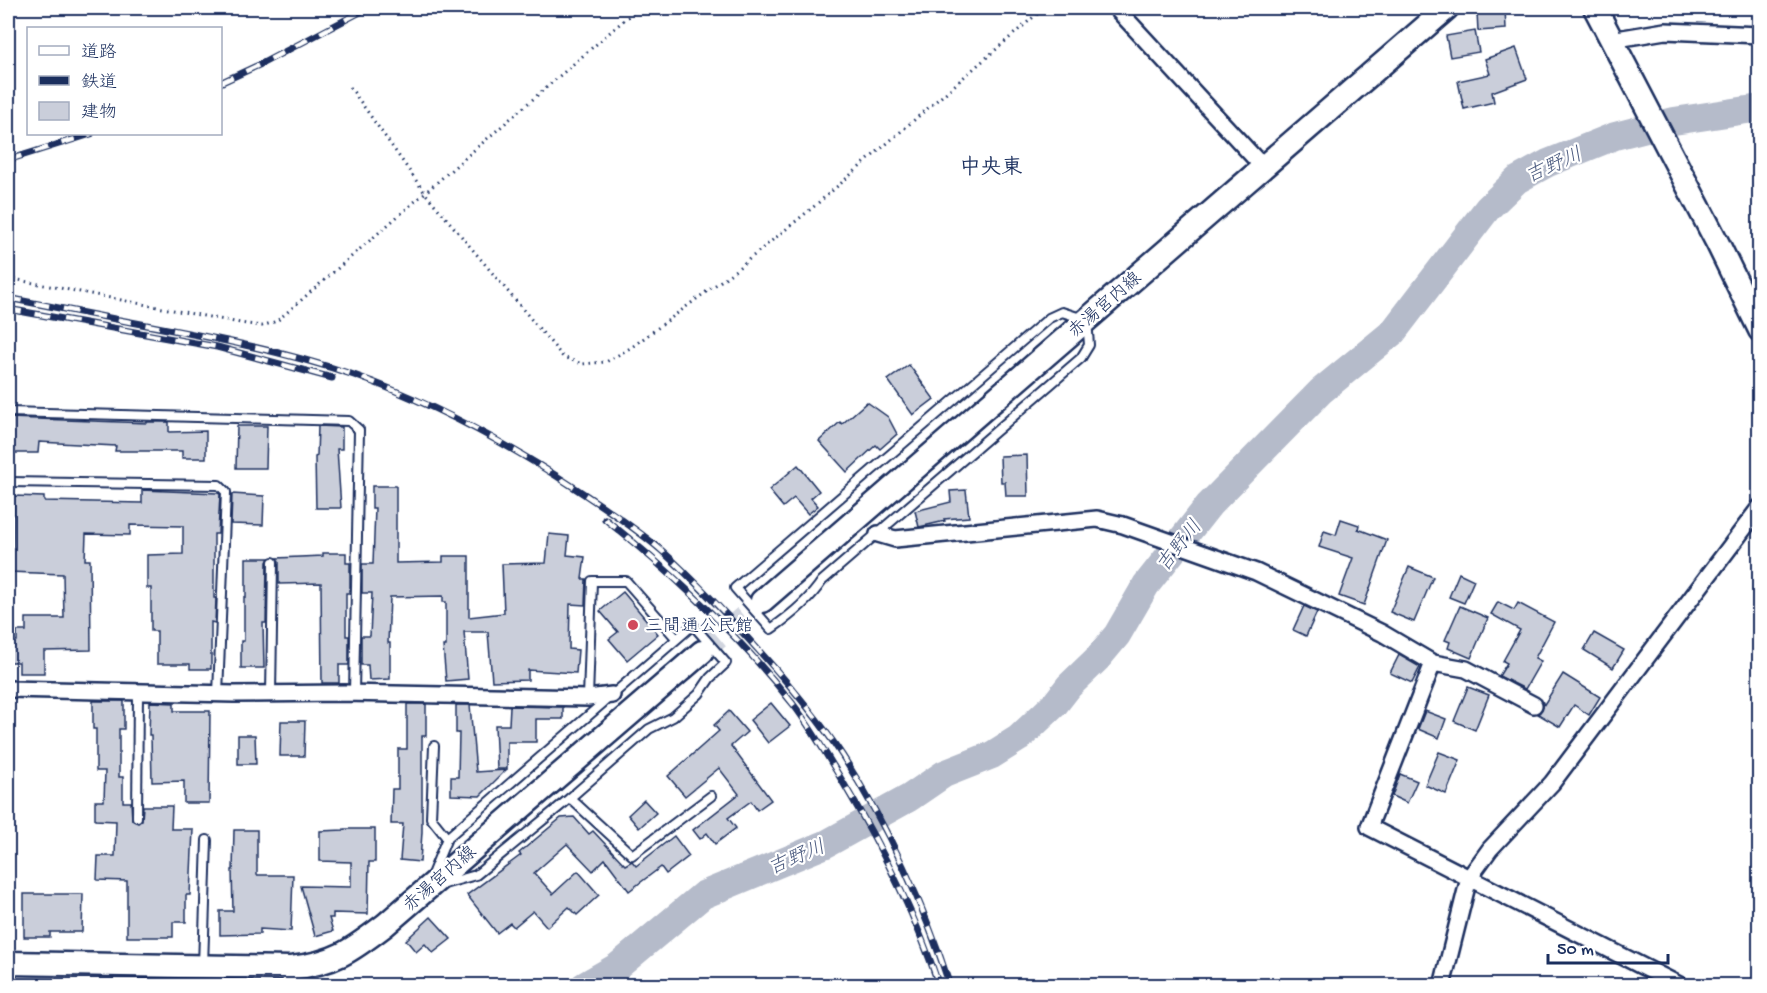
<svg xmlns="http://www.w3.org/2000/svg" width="1767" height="993" font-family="'Gochi Hand','Klee One',sans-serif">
<rect width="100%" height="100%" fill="#fff"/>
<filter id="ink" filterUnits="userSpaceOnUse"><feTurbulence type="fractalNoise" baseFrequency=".0167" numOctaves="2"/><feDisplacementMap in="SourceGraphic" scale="12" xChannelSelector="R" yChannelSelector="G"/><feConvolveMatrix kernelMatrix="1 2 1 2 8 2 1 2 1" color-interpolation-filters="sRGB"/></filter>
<g filter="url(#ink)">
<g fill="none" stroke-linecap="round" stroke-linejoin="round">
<polyline stroke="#b5bbca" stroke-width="28" points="584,986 617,967 703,895 826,844 909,798 944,774 992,755 1019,738 1055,704 1069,686 1097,659 1117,635 1146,585 1209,505 1321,391 1393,332 1488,208 1517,180 1548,163 1615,136 1674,121 1760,108"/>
</g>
<g fill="#caceda" stroke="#1b2f5e" stroke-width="1.5">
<polygon points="1505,9 1506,29 1478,31 1477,12"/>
<polygon points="1475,31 1479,52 1450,57 1446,36"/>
<polygon points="1516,48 1527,79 1492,92 1494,102 1464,109 1458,81 1490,74 1485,59"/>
<polygon points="909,365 934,399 913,415 888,380"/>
<polygon points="867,402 888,417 897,434 880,449 876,445 847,472 819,441 840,422 842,424"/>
<polygon points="9,418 147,423 147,422 169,422 169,432 206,431 206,458 182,458 182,451 115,451 116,446 39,442 38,453 8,453"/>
<polygon points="237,426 267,426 266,468 236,468"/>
<polygon points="318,426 342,427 342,449 337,449 341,508 316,508 315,457 317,456"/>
<polygon points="1027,455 1028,496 1006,496 1005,482 1001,482 1000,456"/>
<polygon points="798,465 819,491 811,498 818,506 808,514 794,498 783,507 769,490"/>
<polygon points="372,486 396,486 396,563 443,562 443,556 469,556 469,617 504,613 502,564 546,563 549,534 569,536 567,555 585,557 582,579 586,579 585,605 570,604 569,649 578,650 576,673 528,670 528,680 492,681 488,632 464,632 468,679 446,681 443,646 446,646 446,602 443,602 443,596 390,597 388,643 390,643 390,679 369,680 368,665 361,665 361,636 370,636 372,593 362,593 362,564 373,564 375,508 372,508"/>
<polygon points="142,490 218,493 220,494 218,534 214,534 214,598 216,598 215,623 211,622 211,669 190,669 190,664 157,664 157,631 151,631 151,588 147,588 147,555 183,554 183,526 130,525 130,535 86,534 85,560 90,560 91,650 44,651 44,673 19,673 19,662 9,662 9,641 17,641 17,631 26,631 26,618 64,618 63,574 8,572 8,549 13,549 14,496 44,497 44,501 142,503"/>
<polygon points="966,490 969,517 944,519 945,521 919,527 915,511 951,502 950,491"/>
<polygon points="232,494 264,496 263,525 231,524"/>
<polygon points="1341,519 1359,525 1358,529 1387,540 1364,605 1339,596 1353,558 1319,547 1324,531 1336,535"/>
<polygon points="323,553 346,553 346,563 350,563 350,593 346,593 346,636 349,636 349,665 339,665 339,683 322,683 321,583 279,584 279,562 277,558 323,556"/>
<polygon points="246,558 269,558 267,562 266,623 263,623 264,668 241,668 241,641 244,641 244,597 246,597"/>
<polygon points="1409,567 1433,577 1414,622 1390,612"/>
<polygon points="1459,573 1474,580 1464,603 1449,597"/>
<polygon points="623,592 658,634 627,660 609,639 618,632 600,611"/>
<polygon points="1498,602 1514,610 1518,603 1554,622 1535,658 1541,661 1525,689 1499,676 1507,663 1503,661 1520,630 1491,614"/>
<polygon points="1304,606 1317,612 1306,636 1293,630"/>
<polygon points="1460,606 1488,618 1471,658 1448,648 1450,642 1445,640"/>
<polygon points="1594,633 1624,650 1613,668 1584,650"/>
<polygon points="1399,655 1420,667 1412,683 1390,673"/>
<polygon points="1563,674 1600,697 1589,715 1574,705 1560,727 1538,714"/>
<polygon points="1468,687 1489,695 1475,730 1454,721"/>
<polygon points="93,701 124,701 124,729 119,729 119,777 123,777 123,802 131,802 132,820 138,823 142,820 143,806 172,806 171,829 193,829 190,895 186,895 186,922 173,922 173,937 127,937 127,881 97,880 98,856 115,856 116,821 95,820 95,801 104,801 105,771 96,771 96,729 93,729"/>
<polygon points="150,702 174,703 174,711 210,711 209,803 184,803 184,781 152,782 151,735 149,735"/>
<polygon points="771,703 790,726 768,743 750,720"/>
<polygon points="407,704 426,704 426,736 422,736 422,832 420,862 400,860 403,824 391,824 392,789 398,789 398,749 407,749"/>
<polygon points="456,705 470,705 476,772 506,770 480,796 451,795 451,777 458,777 459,733 456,733"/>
<polygon points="510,706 563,707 563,719 536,719 536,742 507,742 507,769 497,769 495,725 509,725"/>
<polygon points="729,711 747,732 731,746 771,800 757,810 751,801 728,818 736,828 715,844 707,833 700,839 693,830 739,794 719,768 685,796 668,776 719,731 714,725"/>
<polygon points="1425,711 1446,719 1439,738 1418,729"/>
<polygon points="281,721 305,721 304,756 280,756"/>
<polygon points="238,735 255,735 256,764 238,764"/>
<polygon points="1439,752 1460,760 1446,794 1425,785"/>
<polygon points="1400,774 1417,781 1407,803 1392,796"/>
<polygon points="644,800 656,813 639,828 628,815"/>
<polygon points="574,817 589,834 593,831 625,865 632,861 636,866 674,836 689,856 666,874 661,867 629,891 605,859 593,871 567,844 534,873 553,894 578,871 599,895 577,915 569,907 547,927 533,911 514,927 510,923 497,933 467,895 521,855 519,853 561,818"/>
<polygon points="344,829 375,829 375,862 369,862 368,914 333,913 333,918 329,918 333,931 315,936 301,886 351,887 351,862 320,861 320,831 344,830"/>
<polygon points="234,830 257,830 257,875 293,875 291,931 260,929 260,934 220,935 220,911 233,911 232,870 233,870"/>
<polygon points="24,894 83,894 82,932 50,932 50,937 24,937"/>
<polygon points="431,917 451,939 433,953 425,944 416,952 406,940"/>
</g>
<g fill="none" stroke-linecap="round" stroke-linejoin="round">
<polyline stroke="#d1d5df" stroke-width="22" stroke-dasharray="22 11" stroke-linecap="butt" points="702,652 762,601"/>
<defs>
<g id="lane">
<path d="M1062,312l25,8 2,25 -8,13 -259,223c-13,20 -32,35 -51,48l-36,-41 314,-270z"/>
<polyline points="8,412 349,421 359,430 354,693"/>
<polyline points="8,482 219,485 226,492 218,694"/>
<polygon points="693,625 726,663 710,678 699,694 673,717 649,729 570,798 476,875 426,889 447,838"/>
<polyline points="271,694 273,562"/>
<polyline points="588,698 592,581 626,581 676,638"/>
<polyline points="434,746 431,818 447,838"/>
<polyline points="570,798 632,855 711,796"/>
<polyline points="137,817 138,693"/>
<polyline points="203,966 207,840"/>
</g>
<g id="street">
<polyline points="1116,8 1263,167"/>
<polyline points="1611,40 1665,31 1760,35"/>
<polyline points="878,534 895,539 1097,519 1123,525 1256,572 1382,633 1433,663 1369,827 1681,986"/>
<polyline points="1433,663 1466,669 1534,705"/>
<polyline points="8,689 234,694 344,693 588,698 612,695"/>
<polyline points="290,986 291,968"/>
<polyline points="1442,986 1469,878 1490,849 1552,783 1760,507"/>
</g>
<g id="secondary">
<polyline points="1595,8 1718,244 1760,330"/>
<polyline points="762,601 1447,8"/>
<path d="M8,963l283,5c44,-5 60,-17 94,-43l317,-273"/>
</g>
</defs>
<use href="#lane" stroke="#1b2f5e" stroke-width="12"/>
<use href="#street" stroke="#1b2f5e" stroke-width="20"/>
<use href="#secondary" stroke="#1b2f5e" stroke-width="27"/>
<g stroke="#1b2f5e" stroke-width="3" stroke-dasharray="1.5 4.5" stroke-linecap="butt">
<polyline points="350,87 425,193 563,357 582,364 606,362 632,347 737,269 811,209 1044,8"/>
<polyline points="8,278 240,323 262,326 277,321 638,8"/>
</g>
<use href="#lane" stroke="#fff" stroke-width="8"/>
<use href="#street" stroke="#fff" stroke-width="15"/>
<use href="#secondary" stroke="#fff" stroke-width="22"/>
<defs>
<g id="rail">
<polyline points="220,83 261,64 368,8"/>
<polyline points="8,160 91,134"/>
<path d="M8,298c42,8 85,17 128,25 74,14 147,28 218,52 79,28 151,67 221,113 29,19 59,39 86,62 36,32 68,67 100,103 29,32 57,65 81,102 46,72 82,150 108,231"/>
<polyline points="8,309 217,347 332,378"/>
<path d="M605,519c69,55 133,116 188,185 19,25 35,53 51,80 38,64 72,131 95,202"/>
</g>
</defs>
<use href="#rail" stroke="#1b2f5e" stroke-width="7"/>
<use href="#rail" stroke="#fff" stroke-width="4.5" stroke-dasharray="14" stroke-linecap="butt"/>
</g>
</g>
<circle fill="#d1495b" stroke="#fff" stroke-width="2" cx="633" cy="625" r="6"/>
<g text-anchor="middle" stroke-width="4.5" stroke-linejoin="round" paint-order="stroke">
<g font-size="18" fill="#1b2f5e" stroke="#fff">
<text transform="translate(1104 304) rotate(-41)" y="6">赤湯宮内線</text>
<text transform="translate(439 878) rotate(-41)" y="6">赤湯宮内線</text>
</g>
<g font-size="18" fill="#1b2f5e" stroke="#fff" text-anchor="start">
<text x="645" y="631">三間通公民館</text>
</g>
<g font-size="20" font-style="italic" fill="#49597e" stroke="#fff">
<text transform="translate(1553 164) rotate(-24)" y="7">吉野川</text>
<text transform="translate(1178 545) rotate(-52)" y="7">吉野川</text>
<text transform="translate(796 856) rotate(-23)" y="7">吉野川</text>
</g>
<g font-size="21" font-weight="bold" fill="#1b2f5e" stroke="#fff">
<text x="991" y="173">中央東</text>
</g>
</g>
<rect width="1767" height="993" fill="none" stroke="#fff" stroke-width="30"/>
<rect x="15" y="15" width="1737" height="963" fill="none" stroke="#1b2f5e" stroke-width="2" filter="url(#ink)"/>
<rect x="27" y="27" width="195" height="108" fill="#ffffff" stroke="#a4acbf" stroke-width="1.5"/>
<rect x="39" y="46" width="30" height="9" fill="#ffffff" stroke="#a4acbf" stroke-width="1.5"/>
<text x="81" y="57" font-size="18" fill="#1b2f5e">道路</text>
<rect x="39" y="76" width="30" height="9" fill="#1b2f5e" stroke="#a4acbf" stroke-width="1.5"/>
<text x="81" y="87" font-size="18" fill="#1b2f5e">鉄道</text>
<rect x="39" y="102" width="30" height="18" fill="#caceda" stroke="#a4acbf" stroke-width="1.5"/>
<text x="81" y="117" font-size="18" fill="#1b2f5e">建物</text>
<path d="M1548 954v9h120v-9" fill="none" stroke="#1b2f5e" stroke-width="3"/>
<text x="1557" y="954" font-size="18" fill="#1b2f5e" stroke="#ffffff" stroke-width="4.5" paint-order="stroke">50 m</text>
</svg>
